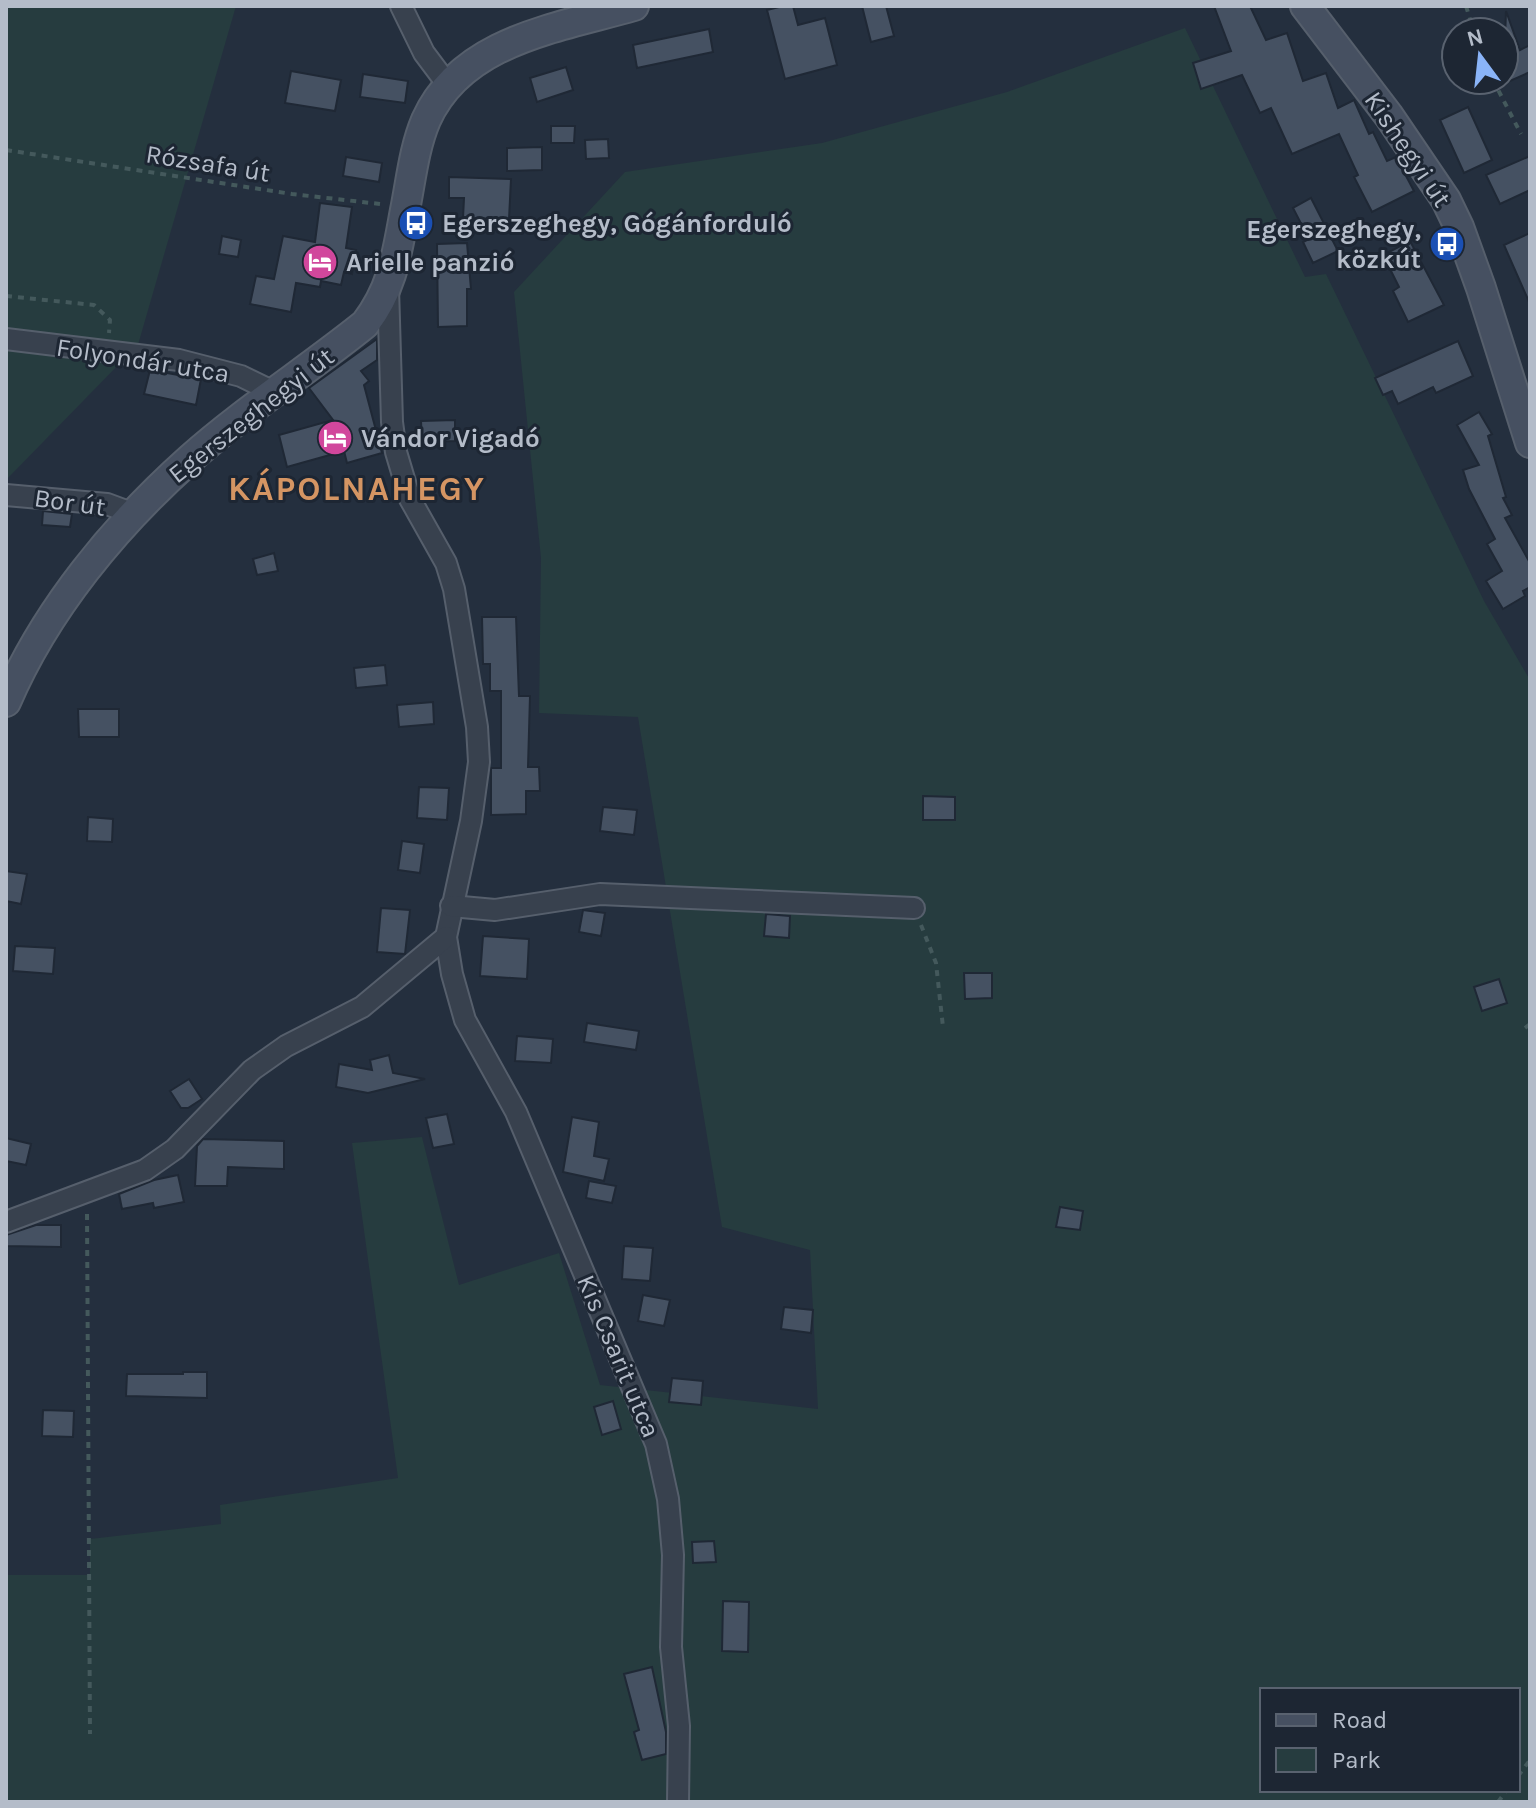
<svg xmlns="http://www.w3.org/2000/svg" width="1536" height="1808" font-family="Karla,sans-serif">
<rect width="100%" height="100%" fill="#242f3e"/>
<g fill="#263c3f" fill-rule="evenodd">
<polygon points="6,6 236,6 133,362 123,360 6,480"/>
<path d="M1185,28l120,249 21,-3 158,327 46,79v1122h-1524v-227h84v-36l131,-15 -1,-19 178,-27 -46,-335 70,-6 37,148 100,-32 41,132 218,24 -8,-159 -88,-23 -84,-510 -99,-4 2,-155 -27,-266 111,-120 197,-29 185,-51zM1262,1690h256v100h-256z"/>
</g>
<g fill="#455162" stroke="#1f2835" stroke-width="2">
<polygon points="783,6 793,6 798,25 825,18 837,65 785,79 767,10"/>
<polygon points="862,6 886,6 894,36 871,42"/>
<polygon points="1214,6 1250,6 1266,40 1287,33 1303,81 1326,73 1338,108 1354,100 1369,134 1373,132 1387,161 1396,157 1414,191 1372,212 1354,177 1358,175 1339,134 1292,154 1271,108 1260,113 1242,75 1201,89 1193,63 1231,51"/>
<polygon points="1506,11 1520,50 1530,45 1530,72 1510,81 1504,68"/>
<polygon points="709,29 713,52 637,68 633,45"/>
<polygon points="566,67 573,90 537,102 530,78"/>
<polygon points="291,71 341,80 335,111 285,103"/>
<polygon points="363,74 408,81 405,103 360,97"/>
<polygon points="1468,107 1492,160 1464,173 1440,120"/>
<polygon points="551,126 575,126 574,143 551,143"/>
<polygon points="608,139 609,158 586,159 585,140"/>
<polygon points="542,147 542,170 507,171 507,148"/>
<polygon points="1530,156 1530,190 1500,204 1486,175"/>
<polygon points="346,157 382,163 379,182 343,176"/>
<polygon points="449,177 511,179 509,219 463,218 464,198 449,198"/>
<polygon points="1311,198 1338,251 1313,263 1303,242 1309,239 1293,208"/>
<polygon points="320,203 352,207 346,248 356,250 352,274 344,272 341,285 321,281 320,287 296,283 291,312 250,304 256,276 274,279 283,236 315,242"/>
<polygon points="1530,233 1530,304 1504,245"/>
<polygon points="222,236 241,240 238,257 219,254"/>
<polygon points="1410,241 1444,305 1408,322 1393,291 1399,287 1383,255"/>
<polygon points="467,243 471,289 467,289 467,326 438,327 437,244"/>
<polygon points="377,339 377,360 361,371 369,381 364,385 382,453 347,463 344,451 287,467 279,435 333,420 309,388"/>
<polygon points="1458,341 1473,376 1436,393 1433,387 1398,404 1392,391 1383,395 1375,378"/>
<polygon points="150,370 201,379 196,405 144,394"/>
<polygon points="1479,412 1492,434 1488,436 1506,497 1503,498 1512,515 1505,518 1530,563 1530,587 1523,591 1525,596 1503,609 1486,581 1502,571 1487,544 1495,539 1469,489 1463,470 1479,465 1457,425"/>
<polygon points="455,420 455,441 422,442 421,421"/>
<polygon points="43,511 72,514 70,527 42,525"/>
<polygon points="274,553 278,571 257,575 253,559"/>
<polygon points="482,617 516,617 519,696 530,696 528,767 539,767 540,791 526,791 526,814 491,815 491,768 501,768 501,691 490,691 490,664 483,664"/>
<polygon points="385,665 387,685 356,688 354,668"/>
<polygon points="433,702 434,724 399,727 397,705"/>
<polygon points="78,709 119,709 119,737 79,737"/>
<polygon points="419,787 449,788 447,820 417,818"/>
<polygon points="923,796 955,797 955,820 923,820"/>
<polygon points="603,807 637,810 634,835 600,831"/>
<polygon points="88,817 113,819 112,842 87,841"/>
<polygon points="402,841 424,844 420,873 398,870"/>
<polygon points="6,871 27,874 21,904 6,901"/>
<polygon points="381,908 410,910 405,954 377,952"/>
<polygon points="583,910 605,913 601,936 579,932"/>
<polygon points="766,914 790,916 789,938 764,936"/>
<polygon points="483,936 529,939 527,979 480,976"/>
<polygon points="15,946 55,948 53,974 13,971"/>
<polygon points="964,973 992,973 992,998 965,999"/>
<polygon points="1499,979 1507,1003 1482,1011 1474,987"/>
<polygon points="587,1023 639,1031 636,1050 584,1042"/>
<polygon points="517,1036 553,1039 551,1063 515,1061"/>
<polygon points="389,1055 393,1073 425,1079 368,1093 336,1087 339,1064 372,1070 370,1060"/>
<polygon points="189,1079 202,1099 188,1108 181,1108 170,1091"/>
<polygon points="447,1114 454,1144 433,1148 426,1118"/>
<polygon points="572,1117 599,1122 594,1156 609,1159 604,1181 563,1172"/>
<polygon points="6,1138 31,1144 26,1165 6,1161"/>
<polygon points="203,1139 284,1141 284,1169 228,1167 227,1186 195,1186 197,1146"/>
<polygon points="178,1175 184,1202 154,1208 153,1203 122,1209 119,1194 154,1180"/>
<polygon points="589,1181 616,1186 612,1203 586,1198"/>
<polygon points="1060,1207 1083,1211 1080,1230 1056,1227"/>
<polygon points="36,1225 61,1225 61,1247 6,1246 6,1235"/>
<polygon points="624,1246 653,1248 650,1281 622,1279"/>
<polygon points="643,1295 670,1300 664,1326 638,1321"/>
<polygon points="784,1307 813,1310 811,1333 781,1329"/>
<polygon points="183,1372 207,1372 207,1398 126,1396 127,1374 183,1374"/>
<polygon points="672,1378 703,1381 701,1405 669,1402"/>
<polygon points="613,1401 621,1429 602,1435 594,1407"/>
<polygon points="43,1410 74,1411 73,1437 42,1436"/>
<polygon points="714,1541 716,1562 693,1563 692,1542"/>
<polygon points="723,1601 749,1602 748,1652 722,1651"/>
<polygon points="652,1667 666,1732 666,1754 642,1760 634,1732 639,1730 624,1674"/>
</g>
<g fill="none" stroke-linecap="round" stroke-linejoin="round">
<defs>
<g id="street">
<polyline points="401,6 424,53 448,85"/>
<polyline points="388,287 392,422 396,452 410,499 446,563 454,589 477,727 479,762 471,821 446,937 452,974 465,1020 516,1112 656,1444 668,1499 673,1555 671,1647 679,1726 678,1802"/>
<polyline points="6,339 179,360 241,376 276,393"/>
<polyline points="6,495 107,504 134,514"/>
<polyline points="451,906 495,910 600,894 914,908"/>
<polyline points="6,1222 145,1170 175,1149 252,1070 286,1046 362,1007 446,937"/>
</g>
<g id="secondary">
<polyline points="1305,6 1389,116 1446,200 1459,227 1481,288 1530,443"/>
<path d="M6,702c40,-93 109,-176 184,-243 55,-49 118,-89 175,-135 28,-36 32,-71 40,-114 6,-30 9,-62 21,-90 36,-80 132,-92 208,-114"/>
</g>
</defs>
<use href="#street" stroke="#565f6c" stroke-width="24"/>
<use href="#secondary" stroke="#565f6c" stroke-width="32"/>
<g stroke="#44595c" stroke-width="4" stroke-dasharray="6 6" stroke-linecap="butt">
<polyline points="1466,6 1474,32"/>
<polyline points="1493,80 1521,134"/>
<polyline points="6,150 292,194 380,204"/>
<polyline points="6,296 94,305 110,320 109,333"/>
<polyline points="921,925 936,963 943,1027"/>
<polyline points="1525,1028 1530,1024"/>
<polyline points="87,1214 90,1734"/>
<polyline points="1518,1776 1530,1760"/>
<polyline points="1498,1802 1507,1790"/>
</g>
<use href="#street" stroke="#38414e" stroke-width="20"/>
<use href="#secondary" stroke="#465061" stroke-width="28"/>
</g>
<defs>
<symbol id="bus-disc" viewBox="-11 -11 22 22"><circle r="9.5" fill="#1a4fb4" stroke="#1d2633"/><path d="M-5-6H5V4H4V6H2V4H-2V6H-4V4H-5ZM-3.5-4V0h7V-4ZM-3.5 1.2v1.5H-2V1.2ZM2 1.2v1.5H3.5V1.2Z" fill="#fff"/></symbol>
<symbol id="hotel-disc" viewBox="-11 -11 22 22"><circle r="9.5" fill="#d1479c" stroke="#1d2633"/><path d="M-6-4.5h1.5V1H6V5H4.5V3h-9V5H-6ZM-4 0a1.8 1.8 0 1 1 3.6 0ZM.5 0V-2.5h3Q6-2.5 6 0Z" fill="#fff"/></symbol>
</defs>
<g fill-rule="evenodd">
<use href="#bus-disc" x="396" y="203" width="40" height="40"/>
<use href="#bus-disc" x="1427" y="224" width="40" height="40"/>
<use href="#hotel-disc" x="300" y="242" width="40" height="40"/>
<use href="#hotel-disc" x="315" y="418" width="40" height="40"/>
</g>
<g text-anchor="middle" stroke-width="6" stroke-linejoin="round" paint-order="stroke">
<g font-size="26" fill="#b4bcc9" stroke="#1d2633">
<text transform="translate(1408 149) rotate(56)" y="9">Kishegyi út</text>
<text transform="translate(208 163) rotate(9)" y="9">Rózsafa út</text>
<text transform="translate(143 360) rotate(9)" y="9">Folyondár utca</text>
<text transform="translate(251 415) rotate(-38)" y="9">Egerszeghegyi út</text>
<text transform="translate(70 502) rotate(8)" y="9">Bor út</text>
<text transform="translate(619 1356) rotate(67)" y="9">Kis Csarit utca</text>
</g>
<g font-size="26" font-weight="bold" fill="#b4bcc9" stroke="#1d2633" text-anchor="start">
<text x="442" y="232">Egerszeghegy, Gógánforduló</text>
<text x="1421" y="238" text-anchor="end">Egerszeghegy,<tspan x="1421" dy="30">közkút</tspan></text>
<text x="346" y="271">Arielle panzió</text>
<text x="361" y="447">Vándor Vigadó</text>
</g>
<g font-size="34" font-weight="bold" letter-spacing="2" fill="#d59563" stroke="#1d2633">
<text x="357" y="500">KÁPOLNAHEGY</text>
</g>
</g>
<rect width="1536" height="1808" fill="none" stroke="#b4bcc9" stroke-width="16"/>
<rect x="1260" y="1688" width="260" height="104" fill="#1d2633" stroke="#59626f" stroke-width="2"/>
<rect x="1276" y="1714" width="40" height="12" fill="#465061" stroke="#59626f" stroke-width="2"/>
<text x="1332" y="1728" font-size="24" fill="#b4bcc9">Road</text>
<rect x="1276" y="1748" width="40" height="24" fill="#263c3f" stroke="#59626f" stroke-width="2"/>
<text x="1332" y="1768" font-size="24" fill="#b4bcc9">Park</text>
<g transform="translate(1480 56) rotate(345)"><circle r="38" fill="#1d2633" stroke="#59626f" stroke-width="2"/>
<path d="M0-6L14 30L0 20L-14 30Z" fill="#8ab4f8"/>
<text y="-12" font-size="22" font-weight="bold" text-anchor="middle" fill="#b4bcc9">N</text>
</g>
</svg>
